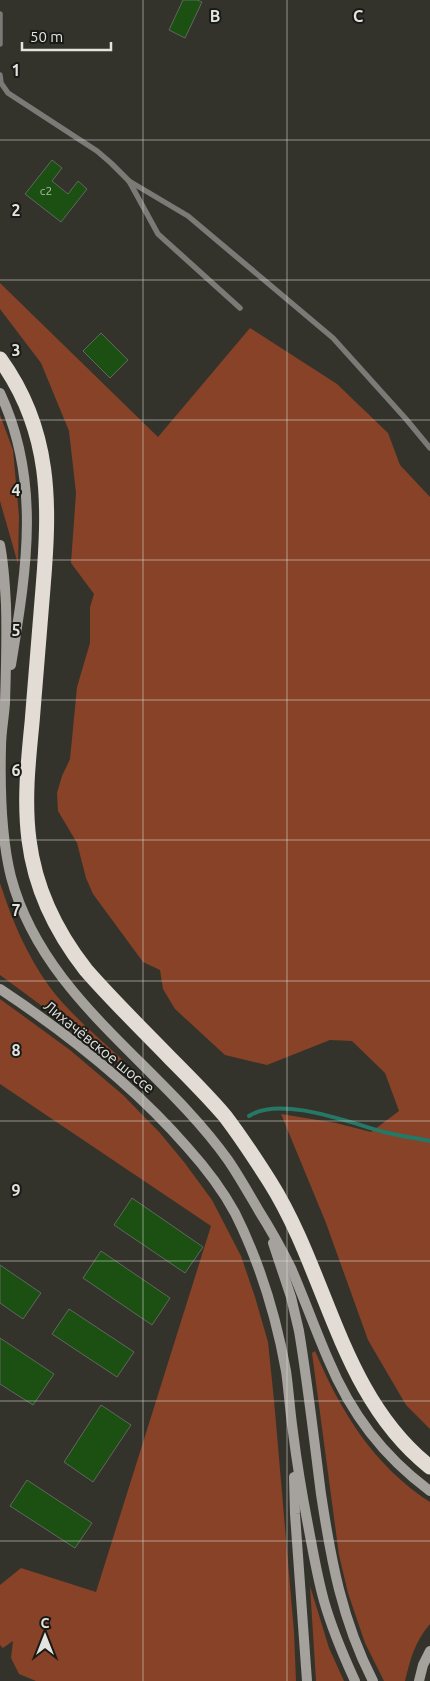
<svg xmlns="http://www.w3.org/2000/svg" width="430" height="1681" font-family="Ubuntu,sans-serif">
<rect width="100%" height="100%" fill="#33332b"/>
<g fill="#874227">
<polygon points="0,283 158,437 250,328 337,384 388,433 400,465 430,497 430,1429 406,1405 368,1340 326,1223 281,1114 336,1123 371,1132 399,1111 385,1073 352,1041 330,1040 267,1065 225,1055 175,1009 163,989 160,970 143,962 93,894 86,878 77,843 58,811 57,793 62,776 70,759 77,687 90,643 90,607 94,594 71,563 76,493 69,431 41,363 0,309"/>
<polygon points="0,415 13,450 19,516 18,564 0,501"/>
<path d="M0,883c12,37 26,71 49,103 22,30 53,54 79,79l-2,3 -126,-93z"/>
<polygon points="0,999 70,1050 123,1095 160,1133 184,1162 212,1200 241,1256 255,1297 268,1342 274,1400 294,1632 296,1681 36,1681 19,1674 11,1658 13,1641 3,1648 0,1645 0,1585 21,1568 96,1592 211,1226 0,1084"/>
<path d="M315,1351c26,61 58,114 115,151v122c-15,17 -20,36 -25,57h-21l-19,-38 -17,-50 -9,-38 -27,-202z"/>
<polygon points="310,1586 329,1648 344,1681 316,1681"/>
</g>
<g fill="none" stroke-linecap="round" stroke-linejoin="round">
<path stroke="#257865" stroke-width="4" d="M249,1116c31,-21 102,7 135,16 15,4 31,6 46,9"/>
</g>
<g fill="#1c4f12" stroke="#616760">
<polygon points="183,0 197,0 202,2 185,38 169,30"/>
<polygon points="52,160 62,168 52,181 68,194 78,181 87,189 61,222 25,194"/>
<polygon points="101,333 128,360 110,378 83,351"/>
<polygon points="132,1198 203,1247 185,1273 114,1225"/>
<polygon points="101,1251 170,1298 152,1325 83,1278"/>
<polygon points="0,1265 41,1293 23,1319 0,1303"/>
<polygon points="69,1309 134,1352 117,1377 52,1334"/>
<polygon points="0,1338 54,1374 33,1405 0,1384"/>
<polygon points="101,1405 131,1425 93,1482 64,1462"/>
<polygon points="27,1480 92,1523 75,1548 10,1506"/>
</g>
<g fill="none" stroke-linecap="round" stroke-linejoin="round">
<g stroke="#7c7976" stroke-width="5.5">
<polyline points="0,14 0,44"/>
<polyline points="0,75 1,83 8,93 97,151 111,163 129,181 158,234 240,308"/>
<polyline points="129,181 188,216 333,338 406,419 430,448"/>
</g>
<g stroke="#a5a19c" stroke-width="10">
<path d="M0,393c42,89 26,179 11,272"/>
<path d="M0,545c4,20 5,40 6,60 1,33 0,66 -1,98 -1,15 -4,29 -4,44 -1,41 0,90 10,130 32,121 148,186 217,283 11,16 21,34 31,51 12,19 22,37 32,57 13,30 24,61 37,91 23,55 55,97 102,132"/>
<path d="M0,989c68,45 133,96 187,158 18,20 35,42 48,66 25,50 41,103 51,158 3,21 4,41 7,61 4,32 9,62 15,93 5,26 9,51 16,76 8,28 19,54 31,80"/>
<path d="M273,1243l18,54 8,34c9,54 15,109 22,163 10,66 21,127 52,187"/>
<polyline points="294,1477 295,1514 307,1681"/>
<polyline points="419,1681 423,1665 430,1651"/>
</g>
<path stroke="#e2dcd4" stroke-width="15" d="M0,359c52,72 50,145 43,229 -4,45 -7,90 -11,135 -4,40 -8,78 -3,117 6,48 28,93 57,130 27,31 56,59 84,88 19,19 38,38 55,58 16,21 31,44 45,66 58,92 70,214 160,285"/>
</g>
<path fill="none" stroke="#e3e4df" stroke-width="1" stroke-opacity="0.55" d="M143,0v1681M287,0v1681M0,140h430M0,280h430M0,420h430M0,560h430M0,700h430M0,840h430M0,981h430M0,1121h430M0,1261h430M0,1401h430M0,1541h430"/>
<g text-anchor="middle" stroke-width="4" stroke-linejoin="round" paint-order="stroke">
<g font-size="12" fill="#b1bfac">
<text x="46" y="195">с2</text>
</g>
<g font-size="15" fill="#e3e4df" stroke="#1a1a17">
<text transform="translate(99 1047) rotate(39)" y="5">Лихачёвское шоссе</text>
</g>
</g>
<g font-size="16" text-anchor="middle" font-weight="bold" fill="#e3e4df" stroke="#1a1a17" stroke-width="4" stroke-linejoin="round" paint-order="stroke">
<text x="215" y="22">B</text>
<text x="358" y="22">C</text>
<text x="16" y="76">1</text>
<text x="16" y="216">2</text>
<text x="16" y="356">3</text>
<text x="16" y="496">4</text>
<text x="16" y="636">5</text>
<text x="16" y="776">6</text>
<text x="16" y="916">7</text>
<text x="16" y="1056">8</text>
<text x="16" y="1196">9</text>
</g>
<g transform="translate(45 1636)" stroke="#1a1a17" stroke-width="4" paint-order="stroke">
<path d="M0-4L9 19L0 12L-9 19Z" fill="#e3e4df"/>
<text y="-8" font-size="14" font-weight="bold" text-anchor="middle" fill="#e3e4df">С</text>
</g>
<path d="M22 42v8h89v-8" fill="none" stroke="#e3e4df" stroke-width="2.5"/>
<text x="30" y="42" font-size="15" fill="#e3e4df" stroke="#1a1a17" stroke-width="4" paint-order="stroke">50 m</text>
</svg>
